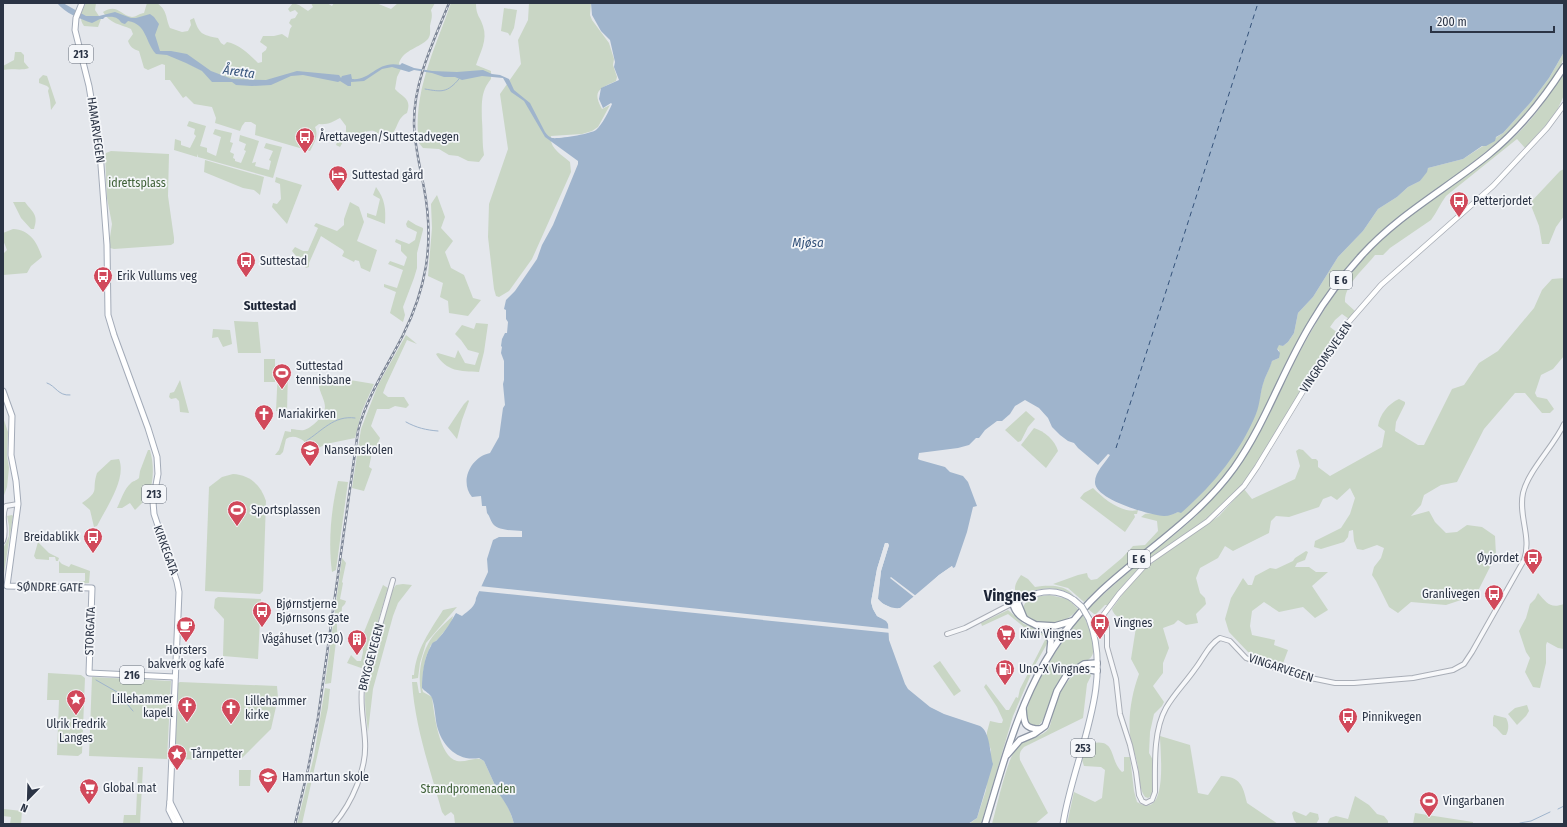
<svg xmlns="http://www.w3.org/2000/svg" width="1567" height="827" font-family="'Fira Sans Condensed',sans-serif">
<rect width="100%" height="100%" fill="#e4e7ec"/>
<g fill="#c9d6c5">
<path d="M86,3h10l-1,7 6,9 -3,8 -14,-1c-6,-8 -2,-15 2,-23z"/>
<path d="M147,3h10c11,8 8,14 13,25l12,4 6,-1 3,-6 -1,-5 4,-2c5,16 8,17 24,20l3,5 3,2 3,-3c12,2 23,13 31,21l4,-1v-9l4,-3 1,-3 -7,-5 3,-6h11l8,-2 6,4 2,-9 2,-3 -3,-3 2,-4 4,-1 3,-5 -3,-3 -5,2 -2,-3 5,-6 6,2 9,6 5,-4 -2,-4h16l5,3 2,-3h42l15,6 7,-6h37l-4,7c2,7 0,10 -1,16 0,5 1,9 -2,13 -8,9 -24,10 -29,24l2,6 -4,8 -2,12c8,9 17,9 12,24 -13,7 -7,19 -22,26 -3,-2 -7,-6 -11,-8 -7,-2 -14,5 -24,2l-6,7 -4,7 -4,-2 2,-6 8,-7v-6l-6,-8c-8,4 -12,7 -21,6l-4,3c4,9 -1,16 -5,24l-55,-16 1,-10 -5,-3h-6l-3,4 -2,5 -25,-8 1,-5 -4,-11 -18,-3 -8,-8 -3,2 -13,-18h-5v-15l-3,-1 -14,6 -4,-2 -5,-17c-6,-2 -9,-4 -11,-10l5,-7 -2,-5c-11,-5 -21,-5 -28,-17 14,-9 17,3 29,5 4,0 8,-4 12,-4z"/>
<path d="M451,3h25c0,13 4,13 7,23 5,14 -3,27 -7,39l15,6v8c-11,13 -9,26 -9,42 1,12 0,22 2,34l-5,7 -11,-1 -10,-5 -9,-1 -10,-6 -16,-1 -4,-5c-7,-50 16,-94 32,-140z"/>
<path d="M529,3h62l-1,12 2,5 17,23 5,16 -1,6 4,12 -1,4c-15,7 -25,9 -14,28l8,-4 -12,22 -6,4 -10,3 -31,2c-2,12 11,19 19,26l1,10 -39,87 -23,32 -10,6 -3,-1 -2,-7 -6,-52 1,-33 19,-55 -8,-55 21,-30 -3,-24 10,-20z"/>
<polygon points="504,8 517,10 514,28 510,36 508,33 501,31"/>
<path d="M15,52h6l3,3v7l5,6c-8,3 -17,0 -26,2v-4l11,-6z"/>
<path d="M1564,52c0,12 -7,20 -13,29 -31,47 -75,80 -119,112 -18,13 -37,26 -53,41 -34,32 -62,69 -83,110 -19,37 -34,78 -58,113 -40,59 -104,96 -154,145l-16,-14 -15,-4 25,-9 9,-2 1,4 3,3 6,-1 25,-21 11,-12 12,-1 13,-14 -1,-10 -16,-4 4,-3c12,-2 22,4 33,-2l41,-38 22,-32 15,-29 7,-30 9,-22 7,-3v-8l-3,-1 3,-5 4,2 5,-4 6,-9 4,-20 15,-16 25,-40 25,-26 15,-22 19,-12 11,-10 12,-6 8,-13 35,-9 40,-26 28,-31 18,-24z"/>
<path d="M1564,73v22l-9,20 -30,33 -8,-9 -71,57c-6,8 -9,16 -15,24l-41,28 -7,7h-8c-10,13 -31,30 -30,47l10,9 -6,8 -7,-5 -7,6 -5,7 8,6 -23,35 -8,9 -9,18 -44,74 -14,18 -19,20 -18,15 -52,35 -25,25 -18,23h-3l-9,9h-2l-6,-5c21,-20 41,-38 63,-56 15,-12 31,-24 45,-37 18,-18 34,-38 49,-59 20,-29 33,-62 49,-94 19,-37 40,-72 68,-103 43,-48 102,-79 150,-121 21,-19 36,-42 52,-66z"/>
<polygon points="43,75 47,76 56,103 51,110 50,100 48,91 49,88 47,86 39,83 39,79"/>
<polygon points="189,121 206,126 200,146 207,148 207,152 216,156 221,137 213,134 215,129 232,133 230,142 233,143 230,152 234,154 233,158 235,159 235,161 241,163 246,151 244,150 246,144 239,141 240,135 259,141 252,163 256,162 255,166 269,170 271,161 269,160 273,151 264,148 266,143 282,147 273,178 198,157 198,154 197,157 174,150 175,139 181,141 181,145 190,148 196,136 194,134 195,129 187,126"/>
<polygon points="111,151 169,154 168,196 174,238 174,243 171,245 114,249 110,248 110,237 112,224 107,198 105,155 106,153"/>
<polygon points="205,160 264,177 260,195 254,190 243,188 204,172"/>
<polygon points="1564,169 1564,216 1556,227 1549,244 1542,244 1539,226 1530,203 1560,171"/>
<polygon points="276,177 302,185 287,224 272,207 273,203 277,204 281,199 280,184 275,182"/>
<path d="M376,187c9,12 10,22 9,37l-18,-7v-4l9,3 4,-17 -7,-4z"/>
<polygon points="437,195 445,217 441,228 453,241 445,252 451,268 464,275 473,298 481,300 468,316 449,313 448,301 440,297 443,283 428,276 432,228 431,204"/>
<path d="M13,202h12c7,10 14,12 9,27h-3l-10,-11z"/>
<polygon points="350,202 359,207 364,222 357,241 377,250 370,272 361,268 359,261 355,260 354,262 342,256 344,252 343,250 321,236 309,263 309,267 306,268 292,251 295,247 303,251 308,251 318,228 314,226 316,223 337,231 344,225 344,219"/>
<polygon points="408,220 416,225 423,228 423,230 417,253 417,268 414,278 403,307 405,315 403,322 390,313 396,292 384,287 384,284 397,288 403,270 388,264 390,261 404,266 407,257 401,251 401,245 395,242 396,239 409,244 415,240 417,232 407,227 406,224"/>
<path d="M13,229c17,1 24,13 29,28l-11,9 -4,7 -24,2v-21l4,-4 -4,-10v-7z"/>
<path d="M1564,278v78l-11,13 -12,6 -6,18 2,4 10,2 7,10 -4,4h-8l-17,-20h-10l-31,36 -27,53 -16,3 -17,10 -3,10 -10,11 18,-5 6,11 11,11 11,-1 10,-7 15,2 13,9 1,19 -20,40 -30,10 -35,-3 -13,11 -9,-6 -13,-26 -4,-6 2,-8 7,-9 3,-10 -7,-3 -14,5 -6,-1 -3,-8 -1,-11 -4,1 -1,6 -4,5 -23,7 -7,-2 1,-6 26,-13 9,-14 5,-16 -5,-10 -13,12 -6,-4 -8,3 -4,8 -30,10 -13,-1 -5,5 -2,12 -36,18 -8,-5 -7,12 -18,10 -4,10 4,15 5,5 1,6 -10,10 2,9 -12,2 -8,-5 -4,4 -11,4 6,20 -6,15v10l-10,13 11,16 -2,4 -8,8 -4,18 -1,21 4,7v31l-2,5 -3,2 -3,-1c-6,-8 -5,-20 -7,-29 -1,-11 -7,-22 -8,-33 -2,-20 2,-42 9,-61l-8,-15 6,-38c-10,-2 -22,-1 -25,-12l18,-25 13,-13 14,-12 62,-43 25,-27 8,10 43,-20 5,-13 -4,-15 3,-2 4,1 9,9h4l2,2v6l12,9 52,-29 3,-16 -7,-5c2,-12 10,-22 21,-27l6,3v2l-9,18 -1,9 23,14h6l28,-56 12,-4 15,-22 19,-12 36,-43 8,-18 10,-11z"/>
<polygon points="234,321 258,322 261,353 238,353"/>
<path d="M476,323l12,1 -4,28 -5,20c-19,-1 -32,0 -43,-18l2,-1 17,5 3,-8 7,13 10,2 4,-12 -11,-3 -7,-10 -6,-6 7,-9 12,4z"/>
<polygon points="213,329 230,330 232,344 223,347 218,337 212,338"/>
<polygon points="406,335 417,344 407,340 386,385 383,393 388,397 404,397 409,405 406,408 395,406 389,409 377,409 371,426 380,438 376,448 373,448 369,467 372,469 364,491 352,488 361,429 378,385"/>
<rect x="264" y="359" width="11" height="23"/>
<polygon points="278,369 288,370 287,412 276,411"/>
<path d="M338,378l36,6 -12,27 -7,27 -29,6 -15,8 -7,-7v-4c-6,-4 -12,-6 -18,-2l-3,13 -3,3h-5l4,-5 6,-19 6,1v-3c5,0 9,2 13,1 8,-2 20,-14 21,-23 0,-7 -5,-14 -6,-21l6,-4z"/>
<polygon points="180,380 189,413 180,412 179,401 176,398 171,399 169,397 170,393 174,392"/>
<polygon points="468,400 469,401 462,420 457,439 448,428 464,404"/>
<polygon points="1026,411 1035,419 1028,427 1021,441 1018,442 1005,430"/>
<polygon points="3,417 8,432 7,456 9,468 7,487 3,498"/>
<path d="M1034,428c10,3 21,12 24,23l-12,17 -25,-23z"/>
<path d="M148,450h2c4,15 4,29 -1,44h-4v3h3l-13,13 -5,-7 -8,5h-5c4,-8 7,-19 14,-25 2,-2 5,-2 8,-5l1,-7z"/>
<path d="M119,459c8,20 -13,49 -22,67l-3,1 -4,-17 -8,-7c19,-13 9,-12 15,-30l14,-13z"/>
<path d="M233,474c17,1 28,11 33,27l-3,90 -3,3 -55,-3 4,-104 13,-10z"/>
<path d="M338,481l10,1 -12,88 -4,2c-4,-29 -1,-63 6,-91z"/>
<path d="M1093,488c11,11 29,26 45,22l-1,4h-3l1,3 -10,15 -45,-34 4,-5z"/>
<polygon points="12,515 13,516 3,579 3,549 9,536 9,526 7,516"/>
<polygon points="38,542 49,553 59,558 58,561 56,561 55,557 49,557 49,560 36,559 34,556"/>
<polygon points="1306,551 1308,552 1305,560 1297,563 1295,567 1309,567 1316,572 1328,572 1312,586 1328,610 1315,618 1303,607 1279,612 1264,602 1252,611 1250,626 1252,635 1275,640 1274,645 1288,650 1282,666 1257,657 1248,652 1229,632 1225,619 1231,598 1243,578 1248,585 1252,585 1255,576 1270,568 1276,569 1293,561 1295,558"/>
<polygon points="342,558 346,563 342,582 343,583 340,599 346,601 345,604 342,607 341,621 337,622 337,633 331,683 325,684"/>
<polygon points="59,561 62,564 69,567 71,564 90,571 89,583 79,584 79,581 85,581 85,573 59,573"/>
<path d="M1021,575l7,4 7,8c14,-2 30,-3 39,9 -18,-12 -37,-8 -56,0 -6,-7 -2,-14 3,-21z"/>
<path d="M403,584l9,1 -14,18 -5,13 -20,73 -5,43c-2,-18 -5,-35 -1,-53l25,-88 4,-6z"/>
<polygon points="383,585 388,588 387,591 364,669 347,663 351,655 357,661 361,661 363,652 362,637"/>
<path d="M1538,593c9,10 12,16 26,11v45l-6,-1 -11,-6 -1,3v18l-6,25 -7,-1 -8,-15 5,-14 -4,-6 -7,-21 7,-13 4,-14 5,-5z"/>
<path d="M1049,595l19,4 10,10c-13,16 -35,21 -52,7l-3,-8c3,-11 17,-12 26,-13z"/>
<polygon points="218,597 261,599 258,659 223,656 224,619 214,608 215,599"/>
<path d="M457,607l-31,36 -6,20 -2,15 -6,1v-4h2c2,-26 16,-44 29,-65z"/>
<polygon points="1008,610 1024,624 1045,632 1048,638 1048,642 1035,665 1013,716 981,824 969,824 977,818 986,790 991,750 987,739 987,732 990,721 999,723 1002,723 1003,720 997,707 984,687 986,684 1006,710 1009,710 1016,697 1018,698 1020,689 1045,640 1042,635 1025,628 1008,614 982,626 981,623"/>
<path d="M1083,615c5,10 13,26 10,38 -2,9 -15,11 -22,16 -5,3 -9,8 -13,13 -7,11 -11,41 -22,45l-9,-4c-1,-3 -1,-6 -1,-9 3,-23 40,-81 57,-99z"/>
<path d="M453,616l-2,7 -13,16 -7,6 -5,12 -3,16 -1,15 1,4 9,5c2,16 7,60 25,64 10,2 19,-6 27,0l15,33c7,7 13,21 15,30h-59l-1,-9 -3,-3 -6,4 -3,-4c-12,-43 -27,-85 -30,-130h5l2,11h2c-3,-16 -1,-34 7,-49 4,-9 17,-21 25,-28z"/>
<polygon points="940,661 961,691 954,696 933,666"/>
<path d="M1084,671l6,2 1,3 -4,8 -4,34 -59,29c-4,4 -5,7 -4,13l28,53 -13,11h-43c5,-17 15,-67 26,-78 8,-9 25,-8 31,-18 2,-4 3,-11 4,-15 5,-17 12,-37 31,-42z"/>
<polygon points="48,673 81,675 85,678 82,753 78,756 57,755 59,700 47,700"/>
<polygon points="92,677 171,681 167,759 89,756"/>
<polygon points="180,682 277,686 278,698 271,729 242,758 203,756 202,760 176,759 175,758 178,683"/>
<polygon points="325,688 330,689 328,708 302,824 297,824 314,756"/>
<polygon points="1527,705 1529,711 1526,716 1517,725 1508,714 1515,708"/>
<path d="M1494,715l12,3c3,5 3,12 0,17h-3c-4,-3 -5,-7 -10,-9v-8z"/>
<path d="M1160,736l30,9 8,48 10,2 13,-19c19,1 22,9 26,27l31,21h-211l7,-32 21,10 7,-4 3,-28 -4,-3 -17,-1 -2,-6 4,-15c32,-10 22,14 36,27l2,-1v-14h6l4,34 3,11c32,20 23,-52 23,-66z"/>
<polygon points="138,767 143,767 140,824 123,824 124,815 136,815"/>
<polygon points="239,770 251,770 250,786 239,786"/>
<polygon points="1355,796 1369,805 1377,814 1384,816 1388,821 1388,824 1327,824 1330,818 1336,816 1348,819"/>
<polygon points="4,809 22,811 21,824 10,824 11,817 3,816"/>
<polygon points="1294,811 1306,816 1310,812 1318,814 1319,819 1316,824 1297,824 1294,820 1292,813"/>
<polygon points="1415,813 1473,822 1473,824 1413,824"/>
</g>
<path fill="#9fb4cc" d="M57,3h6l23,13h13l16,-4 16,6h5l14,-4 4,3 5,7 -4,11 5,16h11l16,3 24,17 21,8 34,1 31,-9 42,4 2,3 1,-2 9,-2 1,5c19,2 25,-19 48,-14l2,-2 12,5 18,3 25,1 26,-2 9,4 8,1 9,4 5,11 16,13 15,29c2,3 4,5 7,6 8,1 38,-4 44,-8 6,-5 13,-19 16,-26l-1,-1 -8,5 -4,-9 2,-11 18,-8 -5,-13 1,-5 -5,-22 -9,-9 -9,-16 -1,-12h973v49l-15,26 -18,24 -28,31 -7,4 -1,4 -9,5h-4l-19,13 -35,9 -1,4 -7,9 -12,6 -11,10 -19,12 -15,22 -25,26 -25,40 -15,16 -4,20 -6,9 -5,4 -4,-1 -2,4 3,4 -1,5 -7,3c-2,8 -7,15 -9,23 -3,10 -3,20 -7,30 -16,39 -44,72 -75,99l-3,-1c-4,2 -9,4 -14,4 -15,-1 -70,-17 -69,-34 0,-10 10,-19 15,-27l-2,-1 -10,11 -20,-17 -4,-5 -6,-2 -8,-6 -8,-8 -4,-9 -9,-10 -14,-8 -10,6 -5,8 -8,7h-5l-12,9 -6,8h-3l-7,7 -11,3 -39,5 -1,6 2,1 25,7 5,5 13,4 5,6 9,24 -4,1 -6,25 -12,35 -2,1 -1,-2 -13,9 -39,33c-8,1 -17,-3 -22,-9l3,-28 8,-26 -4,-2 -8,26 -6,33 2,7 4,7 9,5 2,3 1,16 16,44 3,5 22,18 14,7 36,12c10,5 10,28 13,38l-16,54 -9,6h-454c-2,-10 -8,-21 -15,-30l-15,-33 -5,-3c-21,4 -37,-12 -42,-32 -2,-9 -2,-19 -5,-28 -2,-5 -7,-6 -10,-10 0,-13 2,-31 9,-42 1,-4 4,-4 6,-6 8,-8 15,-20 19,-27l6,3c6,-5 14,-10 14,-18l12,-26 -1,-13 6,-19 6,-3h23v-6c-9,-1 -23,0 -29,-7 -3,-4 -3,-8 -6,-11l-1,-7h-4l-1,-10 -9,1c-13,-16 -1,-40 18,-44l9,-16 4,-29 2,-3 -2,-21 1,-4v-19l-3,-8 1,-6 -1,-1 1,-7 3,-6h2l1,-11 -2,-3v-9l-2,-1 2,-9 9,-9 22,-32 5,-14 11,-20 25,-61v-3l-33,-24 -21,-36 -13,-9 -8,-14 -21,-2 -20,4 -7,-3h-11l-12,-4 -18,-3 -5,2 -17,-5 -10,2 -18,12 -13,1v4h-3l-8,-5 -2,1 -35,-7 -12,1 -20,9 -19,1 -16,-1 -4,-3h-20l-10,-11 -16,-8 -19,-8 -11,-1c-11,-12 -9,-30 -28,-33l-3,3c-5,-1 -4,-3 -7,-5 -4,-3 -9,-2 -13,-2l-2,2h-3l-8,4c-12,-4 -27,-10 -35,-20z"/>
<g fill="#e4e7ec">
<polygon points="885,543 888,543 889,545 881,571 878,596 878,599 883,604 890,607 889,609 881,605 876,600 876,596 879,571 887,545 879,570 873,602 875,608 878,614 884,618 881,618 877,616 873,609 871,602 877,569"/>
<polygon points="952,566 953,569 940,577 906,605 905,604 914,597 890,578 891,577 916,596 939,575"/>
<polygon points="479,586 891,629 891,633 478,591"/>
</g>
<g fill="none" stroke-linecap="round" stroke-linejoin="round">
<g stroke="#9fb4cc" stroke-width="1">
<path d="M425,89c17,3 22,4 34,-10"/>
<path d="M47,383c9,3 11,13 23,12"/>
<path d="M406,422c11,6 20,8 32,9"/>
<path d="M306,441c16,-10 28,-26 49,-23"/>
<polyline points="96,680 117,692 133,711"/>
<polyline points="1558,809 1564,806"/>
<polyline points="1520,823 1531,821 1550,812"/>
<polyline points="1508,824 1513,824"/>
</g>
<polyline stroke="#34527a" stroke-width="1" stroke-dasharray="5 4" stroke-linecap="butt" points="1116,448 1258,3"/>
<defs>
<g id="tertiary">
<path d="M3,541c5,-11 -3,-24 3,-35l12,-2"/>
<path d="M1102,617l5,8v22l9,32 4,35 10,31 6,27 3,23 3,6 4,2 6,-3 3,-8c0,-26 -2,-61 11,-84 8,-14 20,-26 29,-39 8,-10 14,-25 25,-31l10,3 16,17 13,5 42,13 34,7h19l59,-5 40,-8 11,-6 8,-12 52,-92c8,-23 -6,-44 -1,-67 5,-22 31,-47 41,-69"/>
<polyline points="947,634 965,628 1013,603"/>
<path d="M334,824c18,-21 33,-55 31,-83 -1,-18 -5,-35 -3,-53l31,-108"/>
</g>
<g id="secondary">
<polyline points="1090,621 1102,617"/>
<polyline points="1092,627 1098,622 1119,594 1147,563 1208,521 1244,486 1257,467 1314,373 1347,324 1381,285 1493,186 1547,128 1564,105"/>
</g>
<g id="primary">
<polyline points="82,3 76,18 75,30 89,86 100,152 107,245 108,315 114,335 148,428 157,457 158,474 153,502 154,514 177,582 179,592 170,801 169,810 176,824"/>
<polyline points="3,391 12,416 11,455 16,481 18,504 7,586 92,588 89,673 175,677"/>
<path d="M1013,603c20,-10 41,-18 61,-3"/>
<polyline points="170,802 181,824"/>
<path d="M1063,824c10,-66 52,-139 26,-205"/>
</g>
<g id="trunk">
<polyline points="1017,601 1024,618"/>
<path d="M1013,603c3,18 24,19 35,30l3,8 -1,10"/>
<polyline points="1038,625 1055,626 1072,621"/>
<polyline points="1078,668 1097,671"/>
<path d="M1023,709c1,14 1,20 17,20"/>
<polyline points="1007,755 1020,740 1034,734 1045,726 1057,691 1066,676 1084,664 1097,663"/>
<path d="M985,824c27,-90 45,-166 116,-233 44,-41 97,-73 133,-123 32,-45 49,-99 78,-146 14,-24 31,-46 50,-67 36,-40 84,-66 126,-100 31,-25 55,-55 76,-88"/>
</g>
</defs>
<use href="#tertiary" stroke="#a9aeb7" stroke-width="6"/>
<use href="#secondary" stroke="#a9aeb7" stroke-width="6"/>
<use href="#primary" stroke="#a3abb8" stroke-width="7"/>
<use href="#trunk" stroke="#8b94a3" stroke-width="8"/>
<use href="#tertiary" stroke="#f7f8fa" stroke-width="4"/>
<use href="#secondary" stroke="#fff" stroke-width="4.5"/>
<use href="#primary" stroke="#fff" stroke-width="5"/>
<use href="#trunk" stroke="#fff" stroke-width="5.5"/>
<defs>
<path id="rail" d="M295,824l13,-55 10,-51 40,-287c9,-35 29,-64 45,-96 11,-22 19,-45 23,-69 4,-26 3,-52 -2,-78 -4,-22 -10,-44 -10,-66 0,-42 20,-81 35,-119"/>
</defs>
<use href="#rail" stroke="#7d8696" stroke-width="2.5"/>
<use href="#rail" stroke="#f4f6f9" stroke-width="1" stroke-dasharray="3" stroke-linecap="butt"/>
<defs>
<polyline id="primary-bridge" points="1074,600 1082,607 1089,619"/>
</defs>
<use href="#primary-bridge" stroke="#a3abb8" stroke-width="7" stroke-linecap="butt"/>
<use href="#primary-bridge" stroke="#fff" stroke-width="5"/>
</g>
<defs>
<symbol id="bus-pin" viewBox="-11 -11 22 30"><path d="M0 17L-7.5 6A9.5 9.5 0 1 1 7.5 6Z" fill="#d1495b" stroke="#f4f6f9"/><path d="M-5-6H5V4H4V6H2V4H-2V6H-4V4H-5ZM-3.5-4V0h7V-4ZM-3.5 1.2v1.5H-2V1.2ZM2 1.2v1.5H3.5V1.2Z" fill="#fff"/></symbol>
<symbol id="hotel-pin" viewBox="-11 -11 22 30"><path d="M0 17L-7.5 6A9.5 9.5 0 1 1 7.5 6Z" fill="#d1495b" stroke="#f4f6f9"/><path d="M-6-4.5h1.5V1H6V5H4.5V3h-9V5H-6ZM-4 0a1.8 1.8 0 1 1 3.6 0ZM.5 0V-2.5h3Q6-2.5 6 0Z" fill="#fff"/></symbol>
<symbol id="stadium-pin" viewBox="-11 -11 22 30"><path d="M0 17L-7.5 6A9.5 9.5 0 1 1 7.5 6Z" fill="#d1495b" stroke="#f4f6f9"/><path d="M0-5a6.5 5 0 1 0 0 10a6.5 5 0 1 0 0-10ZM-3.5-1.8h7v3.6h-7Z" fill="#fff"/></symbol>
<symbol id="church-pin" viewBox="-11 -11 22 30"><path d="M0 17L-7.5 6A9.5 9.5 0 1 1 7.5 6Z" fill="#d1495b" stroke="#f4f6f9"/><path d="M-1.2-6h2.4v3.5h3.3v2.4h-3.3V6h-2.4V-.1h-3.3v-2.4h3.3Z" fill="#fff"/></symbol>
<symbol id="school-pin" viewBox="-11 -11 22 30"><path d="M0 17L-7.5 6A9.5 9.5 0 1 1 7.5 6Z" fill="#d1495b" stroke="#f4f6f9"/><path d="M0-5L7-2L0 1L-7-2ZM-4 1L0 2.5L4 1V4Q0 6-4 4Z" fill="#fff"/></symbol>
<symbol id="cafe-pin" viewBox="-11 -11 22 30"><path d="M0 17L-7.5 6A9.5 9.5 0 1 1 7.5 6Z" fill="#d1495b" stroke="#f4f6f9"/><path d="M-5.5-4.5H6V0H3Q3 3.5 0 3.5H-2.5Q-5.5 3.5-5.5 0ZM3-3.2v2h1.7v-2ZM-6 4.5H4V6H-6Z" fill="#fff"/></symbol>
<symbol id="supermarket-pin" viewBox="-11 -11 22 30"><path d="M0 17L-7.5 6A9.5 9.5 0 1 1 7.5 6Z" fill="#d1495b" stroke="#f4f6f9"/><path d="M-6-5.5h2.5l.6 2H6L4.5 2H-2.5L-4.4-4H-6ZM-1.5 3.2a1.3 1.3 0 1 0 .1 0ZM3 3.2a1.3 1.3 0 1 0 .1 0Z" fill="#fff"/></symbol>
<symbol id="building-pin" viewBox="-11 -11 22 30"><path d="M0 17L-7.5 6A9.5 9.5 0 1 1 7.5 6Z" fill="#d1495b" stroke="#f4f6f9"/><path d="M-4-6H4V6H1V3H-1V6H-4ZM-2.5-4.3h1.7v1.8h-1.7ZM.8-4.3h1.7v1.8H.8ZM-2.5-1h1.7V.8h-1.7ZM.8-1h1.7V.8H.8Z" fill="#fff"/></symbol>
<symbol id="fuel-pin" viewBox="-11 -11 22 30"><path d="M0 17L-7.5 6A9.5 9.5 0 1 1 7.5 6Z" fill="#d1495b" stroke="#f4f6f9"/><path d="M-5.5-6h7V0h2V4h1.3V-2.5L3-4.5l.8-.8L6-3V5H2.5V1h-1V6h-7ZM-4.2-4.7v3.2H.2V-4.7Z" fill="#fff"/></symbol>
<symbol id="sight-pin" viewBox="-11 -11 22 30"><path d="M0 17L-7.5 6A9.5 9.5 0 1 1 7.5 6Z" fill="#d1495b" stroke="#f4f6f9"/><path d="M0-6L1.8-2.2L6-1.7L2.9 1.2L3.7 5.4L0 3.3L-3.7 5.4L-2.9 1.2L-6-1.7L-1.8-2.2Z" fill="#fff"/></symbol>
</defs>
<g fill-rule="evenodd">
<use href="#bus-pin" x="294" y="126" width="22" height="30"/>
<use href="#hotel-pin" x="327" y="164" width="22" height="30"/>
<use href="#bus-pin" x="1448" y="190" width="22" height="30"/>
<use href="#bus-pin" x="235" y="250" width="22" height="30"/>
<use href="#bus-pin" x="92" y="265" width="22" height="30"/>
<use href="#stadium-pin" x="271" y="362" width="22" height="30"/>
<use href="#church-pin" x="253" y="403" width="22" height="30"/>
<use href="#school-pin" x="299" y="439" width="22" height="30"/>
<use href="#stadium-pin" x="226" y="499" width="22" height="30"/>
<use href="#bus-pin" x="82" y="526" width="22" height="30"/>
<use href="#bus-pin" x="1522" y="547" width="22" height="30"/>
<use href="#bus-pin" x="1483" y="583" width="22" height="30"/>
<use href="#bus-pin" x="251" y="600" width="22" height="30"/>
<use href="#bus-pin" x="1089" y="612" width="22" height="30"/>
<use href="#cafe-pin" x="175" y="615" width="22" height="30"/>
<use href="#supermarket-pin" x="995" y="623" width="22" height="30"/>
<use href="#building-pin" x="346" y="628" width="22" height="30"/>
<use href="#fuel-pin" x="994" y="658" width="22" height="30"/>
<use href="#sight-pin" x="65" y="688" width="22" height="30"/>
<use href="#church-pin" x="176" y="695" width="22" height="30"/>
<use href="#church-pin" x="220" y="697" width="22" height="30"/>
<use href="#bus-pin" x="1337" y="706" width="22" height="30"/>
<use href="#sight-pin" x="166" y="743" width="22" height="30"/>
<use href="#school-pin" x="257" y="766" width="22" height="30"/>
<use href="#supermarket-pin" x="78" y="777" width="22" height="30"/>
<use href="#stadium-pin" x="1418" y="790" width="22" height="30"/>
</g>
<g text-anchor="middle" stroke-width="3.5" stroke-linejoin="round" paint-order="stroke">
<g fill="#f4f6f9" stroke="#676e7b" stroke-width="1">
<rect x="69" y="45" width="24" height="18" rx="3"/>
<rect x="1330" y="271" width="22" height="18" rx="3"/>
<rect x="142" y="485" width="24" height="18" rx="3"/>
<rect x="1128" y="550" width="22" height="18" rx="3"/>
<rect x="120" y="666" width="24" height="18" rx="3"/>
<rect x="1071" y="739" width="24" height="18" rx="3"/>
</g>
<g font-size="11" font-weight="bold" fill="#2b3445">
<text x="81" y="58">213</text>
<text x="1341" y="284">E 6</text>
<text x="154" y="498">213</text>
<text x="1139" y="563">E 6</text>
<text x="132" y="679">216</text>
<text x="1083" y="752">253</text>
</g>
<g font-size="12" fill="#2b3445" stroke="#f4f6f9">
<text transform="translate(96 130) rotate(82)" y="4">HAMARVEGEN</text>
<text transform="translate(1326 357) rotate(-56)" y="4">VINGROMSVEGEN</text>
<text transform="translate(166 550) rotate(70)" y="4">KIRKEGATA</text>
<text transform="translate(50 587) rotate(1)" y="4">SØNDRE GATE</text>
<text transform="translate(90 631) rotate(-88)" y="4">STORGATA</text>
<text transform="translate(371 657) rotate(-75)" y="4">BRYGGEVEGEN</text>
<text transform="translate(1281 668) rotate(18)" y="4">VINGARVEGEN</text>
</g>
<g font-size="12" fill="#2b3445" stroke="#f4f6f9" text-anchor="start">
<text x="319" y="141">Årettavegen/Suttestadvegen</text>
<text x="352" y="179">Suttestad gård</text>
<text x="1473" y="205">Petterjordet</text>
<text x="260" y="265">Suttestad</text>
<text x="117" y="280">Erik Vullums veg</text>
<text x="296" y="370">Suttestad<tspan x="296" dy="14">tennisbane</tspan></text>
<text x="278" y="418">Mariakirken</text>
<text x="324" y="454">Nansenskolen</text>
<text x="251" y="514">Sportsplassen</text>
<text x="79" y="541" text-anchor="end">Breidablikk</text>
<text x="1519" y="562" text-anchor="end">Øyjordet</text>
<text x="1480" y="598" text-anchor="end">Granlivegen</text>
<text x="276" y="608">Bjørnstjerne<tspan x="276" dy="14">Bjørnsons gate</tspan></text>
<text x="1114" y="627">Vingnes</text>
<text x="1020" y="638">Kiwi Vingnes</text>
<text x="343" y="643" text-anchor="end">Vågåhuset (1730)</text>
<text x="186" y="654" text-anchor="middle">Horsters<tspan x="186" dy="14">bakverk og kafé</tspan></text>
<text x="1019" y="673">Uno-X Vingnes</text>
<text x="173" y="703" text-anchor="end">Lillehammer<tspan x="173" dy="14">kapell</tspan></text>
<text x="245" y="705">Lillehammer<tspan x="245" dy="14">kirke</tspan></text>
<text x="1362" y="721">Pinnikvegen</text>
<text x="76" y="728" text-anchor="middle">Ulrik Fredrik<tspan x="76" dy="14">Langes</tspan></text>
<text x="191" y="758">Tårnpetter</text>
<text x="282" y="781">Hammartun skole</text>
<text x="103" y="792">Global mat</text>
<text x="1443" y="805">Vingarbanen</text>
</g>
<g font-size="12" fill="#3f6138" stroke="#f4f6f9">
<text x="137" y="187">idrettsplass</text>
<text x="468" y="793">Strandpromenaden</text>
</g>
<g font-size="13" font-style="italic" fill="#34527a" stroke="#f4f6f9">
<text transform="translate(239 71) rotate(8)" y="5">Åretta</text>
<text x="808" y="247">Mjøsa</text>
</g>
<g font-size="13" font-weight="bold" fill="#1d2536" stroke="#f4f6f9">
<text x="270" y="310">Suttestad</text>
</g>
<g font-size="16" font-weight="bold" fill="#1d2536" stroke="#f4f6f9">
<text x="1010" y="601">Vingnes</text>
</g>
</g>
<rect width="1567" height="827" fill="none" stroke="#2b3445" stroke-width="8"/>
<g transform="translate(28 799) rotate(203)" stroke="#f4f6f9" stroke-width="3" paint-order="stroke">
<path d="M0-3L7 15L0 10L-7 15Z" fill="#2b3445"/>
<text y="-6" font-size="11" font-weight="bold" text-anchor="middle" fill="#2b3445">N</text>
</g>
<path d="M1431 26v6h123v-6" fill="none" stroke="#2b3445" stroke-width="2"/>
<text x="1437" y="26" font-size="12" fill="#2b3445" stroke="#f4f6f9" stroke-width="3" paint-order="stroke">200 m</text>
</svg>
